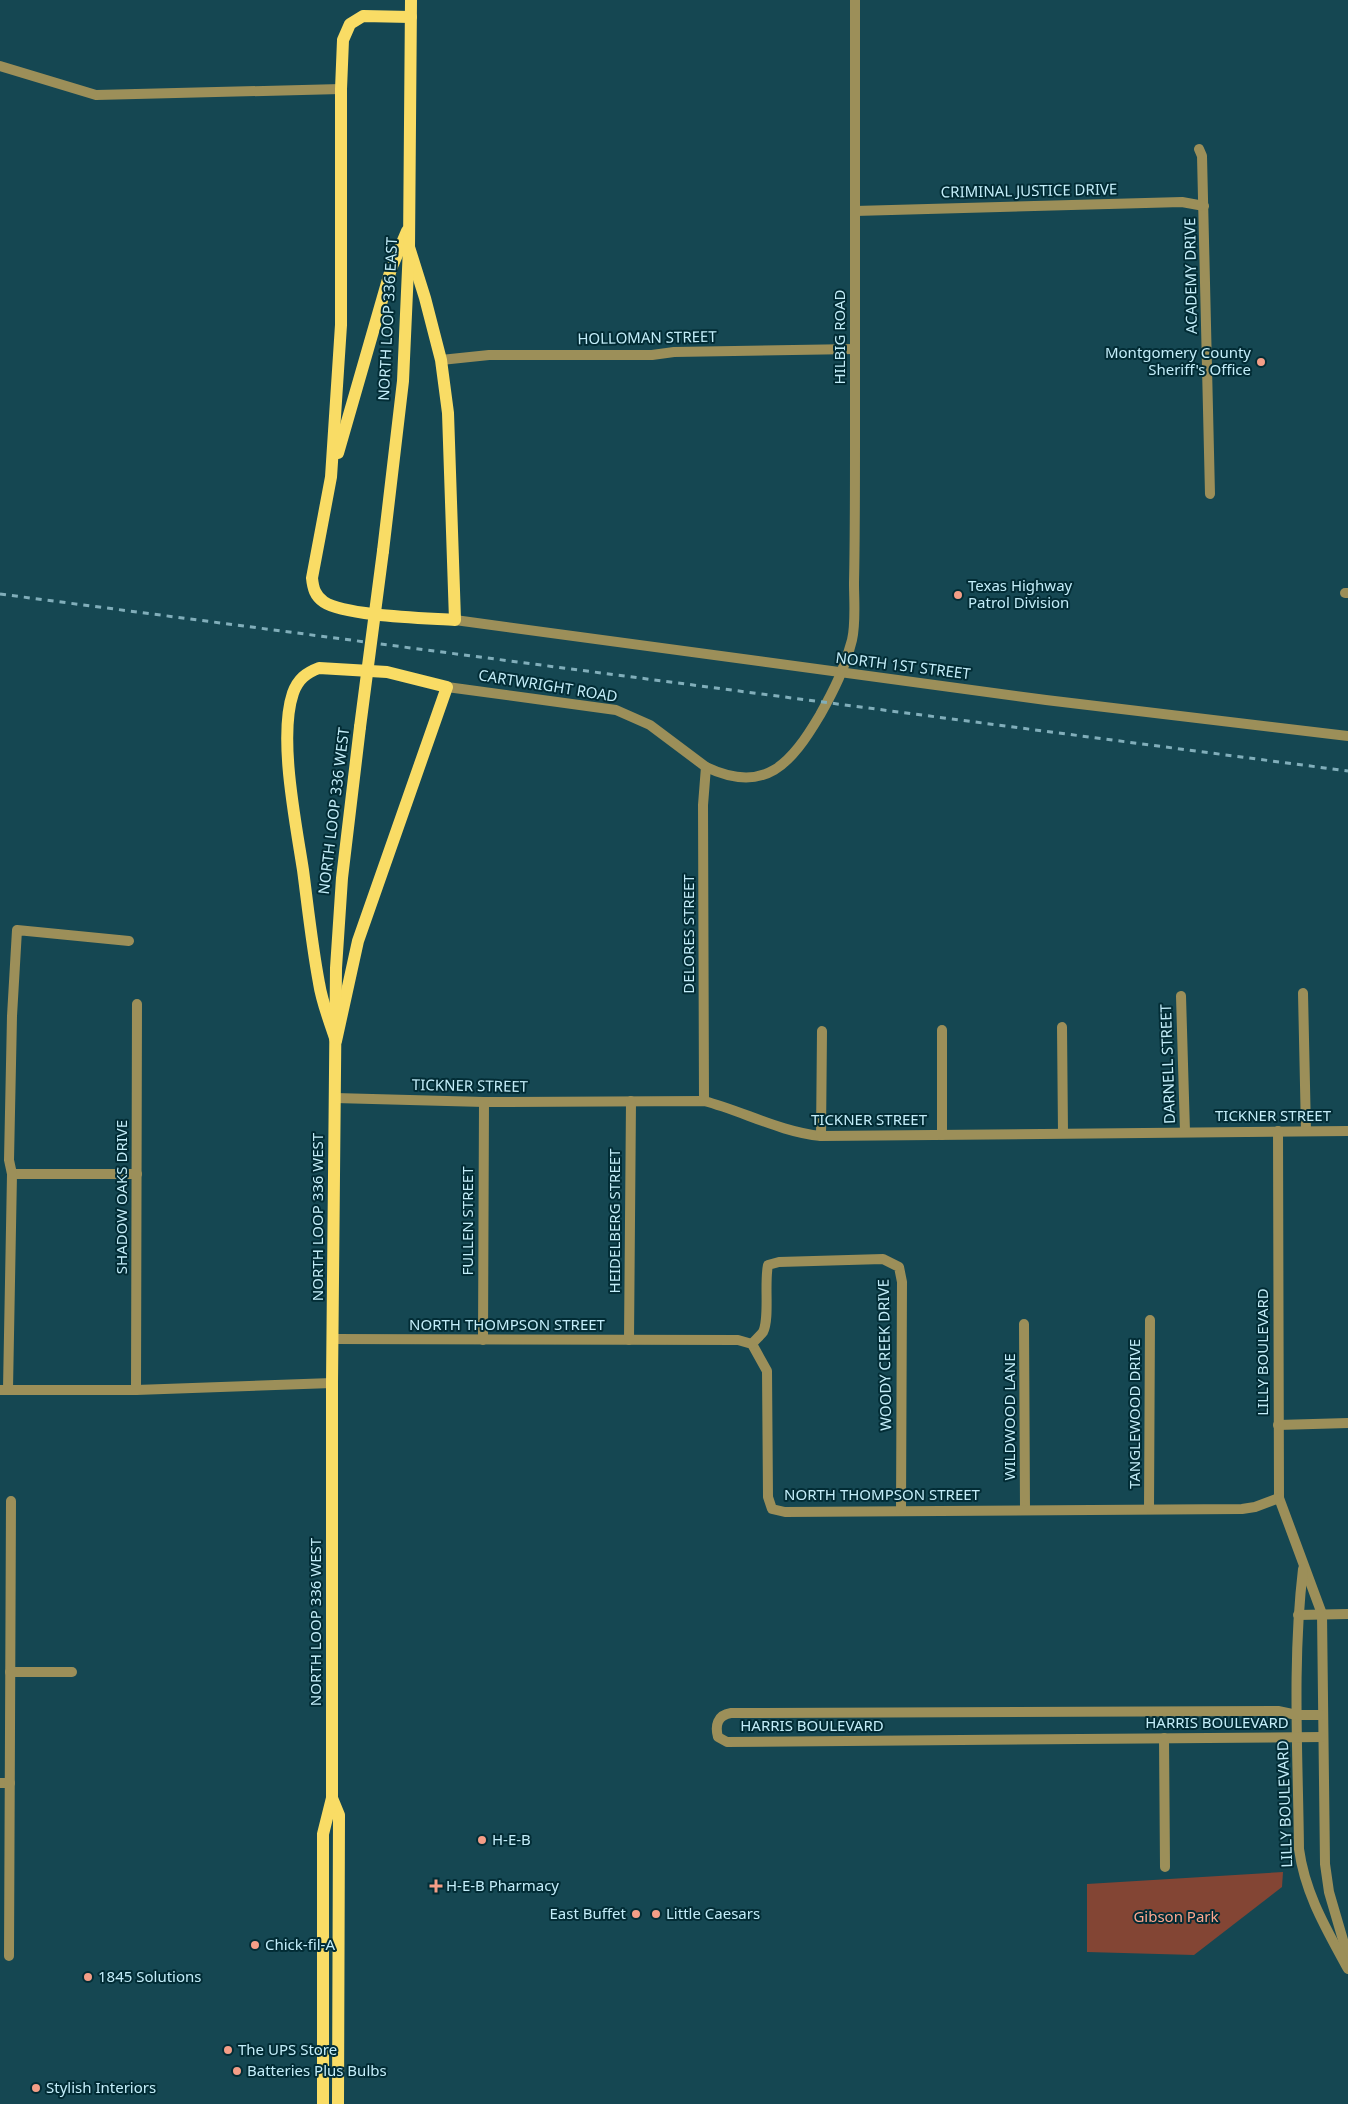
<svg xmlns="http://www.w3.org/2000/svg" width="1348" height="2104" font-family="'Noto Sans',sans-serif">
<rect width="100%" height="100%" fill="#154752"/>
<polygon fill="#834534" points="1283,1872 1282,1887 1194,1955 1087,1952 1087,1884"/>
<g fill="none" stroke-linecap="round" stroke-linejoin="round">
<g stroke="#9c8f59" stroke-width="10">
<polyline points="0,66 96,95 341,89"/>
<polyline points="1199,149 1202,156 1210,494"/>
<polyline points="855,211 1182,202 1204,206"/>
<polyline points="441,360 489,355 652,355 674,352 855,349"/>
<polyline points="1345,593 1348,593"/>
<polyline points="1303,993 1306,1131"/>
<polyline points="1181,996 1185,1132"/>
<polyline points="1062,1027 1063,1133"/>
<polyline points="942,1030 942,1135"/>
<path d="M335,1098l149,4 220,-1c39,10 76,31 117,35l527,-5"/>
<polyline points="704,1101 703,805 706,767"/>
<polyline points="1278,1131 1279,1498 1322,1614 1325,1864 1329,1892 1348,1957"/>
<polyline points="821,1136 822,1031"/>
<polyline points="12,1174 137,1174"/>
<polyline points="1024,1324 1025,1510"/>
<polyline points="334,1339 738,1340 752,1344 767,1371 768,1497 772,1509 785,1512 1242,1509 1255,1507 1279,1498"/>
<polyline points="483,1340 484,1102"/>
<polyline points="629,1340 631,1101"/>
<path d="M752,1344c3,-4 8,-8 11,-12 7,-14 1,-48 5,-67l11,-3 104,-3 16,8 3,15 -1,228"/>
<polyline points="8,1389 12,1174 9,1160 12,1016 17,930 129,941"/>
<polyline points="0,1390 136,1390 332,1383"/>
<polyline points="136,1390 137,1004"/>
<polyline points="1278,1425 1348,1423"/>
<polyline points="1149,1508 1150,1320"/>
<path d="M1303,1569c-11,93 -5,187 -4,280 6,45 28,81 49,120"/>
<polyline points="1298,1615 1348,1614"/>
<polyline points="10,1672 72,1672"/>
<path d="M1322,1715h-25l-19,-4 -547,2c-14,2 -16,13 -13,24l9,5 595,-5"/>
<polyline points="1164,1738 1165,1867"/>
<polyline points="0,1783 10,1783"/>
<polyline points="9,1956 11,1501"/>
</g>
<g stroke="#9c8f59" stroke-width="10">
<polyline points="455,620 1046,700 1348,736"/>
<path d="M447,687l169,23 34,15 56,42c59,28 85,-3 114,-52 14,-25 25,-47 32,-75 4,-17 2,-39 2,-57 1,-46 1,-92 1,-139 0,-148 0,-296 0,-444"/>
</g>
<g stroke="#f9dc65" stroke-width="12">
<path d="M409,247l16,51 16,62 7,53 7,207c-28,-2 -110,-4 -131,-18 -9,-6 -11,-14 -12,-24l19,-101 10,-152v-236l2,-49 7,-16 13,-8 48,1"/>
<polyline points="338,453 391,269 407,231"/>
<polyline points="383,551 403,381 409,247 411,0"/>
<path d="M319,668l68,4 60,15 -89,254 -22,100c-6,-19 -14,-38 -17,-58 -7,-37 -11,-75 -16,-113 -7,-46 -25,-133 -10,-177 5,-14 13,-20 26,-25z"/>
<polyline points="332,1798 339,1815 338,2104"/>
<polyline points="323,2104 323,1834 332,1798 332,1383 336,968 342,878 360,727"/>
</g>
<polyline stroke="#81aeba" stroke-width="3" stroke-dasharray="6 6" stroke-linecap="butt" points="0,594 1348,771"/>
<polyline stroke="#f9dc65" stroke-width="12" points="360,727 383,551"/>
</g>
<g fill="#f49e87" stroke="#022c35" stroke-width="2">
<circle cx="1261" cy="362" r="5"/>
<circle cx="958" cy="595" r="5"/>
<circle cx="482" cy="1840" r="5"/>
<path d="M433.5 1878.5h5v5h5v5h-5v5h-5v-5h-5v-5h5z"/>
<circle cx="636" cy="1914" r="5"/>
<circle cx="656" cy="1914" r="5"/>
<circle cx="255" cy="1945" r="5"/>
<circle cx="88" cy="1977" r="5"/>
<circle cx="228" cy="2050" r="5"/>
<circle cx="237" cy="2071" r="5"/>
<circle cx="36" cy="2088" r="5"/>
</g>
<g text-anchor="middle" stroke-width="4" stroke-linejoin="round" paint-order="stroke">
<g font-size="15" fill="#c3edf9" stroke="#022c35">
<text transform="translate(1029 191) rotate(-1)" y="5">CRIMINAL JUSTICE DRIVE</text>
<text transform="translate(1191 276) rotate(-91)" y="5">ACADEMY DRIVE</text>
<text transform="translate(388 319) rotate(-87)" y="5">NORTH LOOP 336 EAST</text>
<text transform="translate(840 337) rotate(-90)" y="5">HILBIG ROAD</text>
<text transform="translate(647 338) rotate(-1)" y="5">HOLLOMAN STREET</text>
<text transform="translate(903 666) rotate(7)" y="5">NORTH 1ST STREET</text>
<text transform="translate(548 686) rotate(9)" y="5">CARTWRIGHT ROAD</text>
<text transform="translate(334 811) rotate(-83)" y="5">NORTH LOOP 336 WEST</text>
<text transform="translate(689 934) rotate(-90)" y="5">DELORES STREET</text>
<text transform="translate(1168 1064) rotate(-92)" y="5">DARNELL STREET</text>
<text transform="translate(470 1086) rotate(1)" y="5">TICKNER STREET</text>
<text x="1273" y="1121">TICKNER STREET</text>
<text x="869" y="1125">TICKNER STREET</text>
<text transform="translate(122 1197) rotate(-90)" y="5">SHADOW OAKS DRIVE</text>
<text transform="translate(318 1217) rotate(-90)" y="5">NORTH LOOP 336 WEST</text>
<text transform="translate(468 1221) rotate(-90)" y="5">FULLEN STREET</text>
<text transform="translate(615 1221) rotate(-90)" y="5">HEIDELBERG STREET</text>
<text x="507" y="1330">NORTH THOMPSON STREET</text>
<text transform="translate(1263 1352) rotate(-90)" y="5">LILLY BOULEVARD</text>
<text transform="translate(885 1355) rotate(-91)" y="5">WOODY CREEK DRIVE</text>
<text transform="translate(1135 1414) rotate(-90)" y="5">TANGLEWOOD DRIVE</text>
<text transform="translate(1010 1417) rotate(-90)" y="5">WILDWOOD LANE</text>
<text x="882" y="1500">NORTH THOMPSON STREET</text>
<text transform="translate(316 1622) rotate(-90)" y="5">NORTH LOOP 336 WEST</text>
<text x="1217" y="1728">HARRIS BOULEVARD</text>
<text x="812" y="1731">HARRIS BOULEVARD</text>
<text transform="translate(1285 1804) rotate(-92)" y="5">LILLY BOULEVARD</text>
</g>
<g font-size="15" fill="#c3edf9" stroke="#022c35" text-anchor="start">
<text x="1251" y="358" text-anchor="end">Montgomery County<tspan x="1251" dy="17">Sheriff's Office</tspan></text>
<text x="968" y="591">Texas Highway<tspan x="968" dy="17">Patrol Division</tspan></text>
<text x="492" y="1845">H-E-B</text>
<text x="446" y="1891">H-E-B Pharmacy</text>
<text x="626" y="1919" text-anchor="end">East Buffet</text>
<text x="666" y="1919">Little Caesars</text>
<text x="265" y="1950">Chick-fil-A</text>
<text x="98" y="1982">1845 Solutions</text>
<text x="238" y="2055">The UPS Store</text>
<text x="247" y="2076">Batteries Plus Bulbs</text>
<text x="46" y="2093">Stylish Interiors</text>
</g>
<g font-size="15" fill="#fda68e" stroke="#022c35">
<text x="1176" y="1922">Gibson Park</text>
</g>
</g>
</svg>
